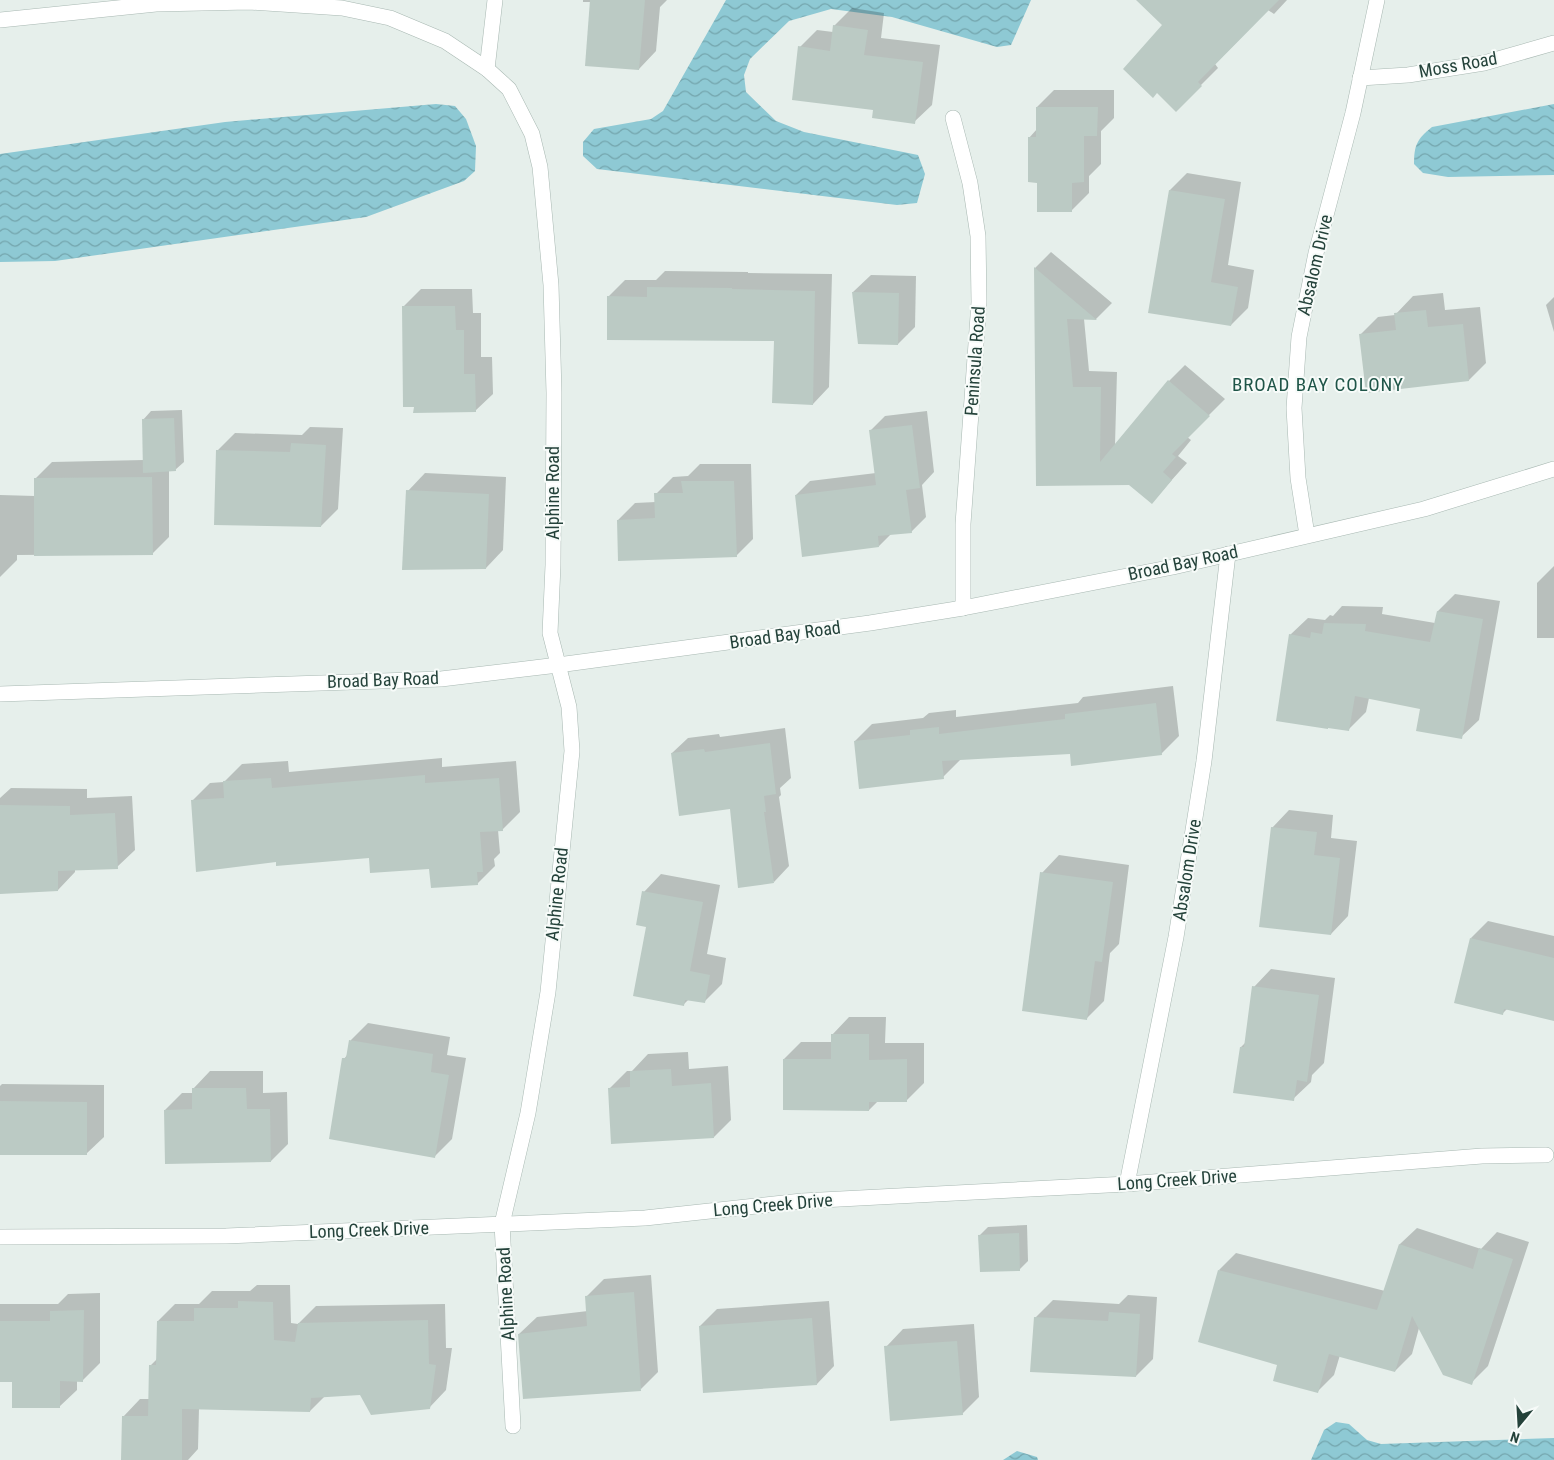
<svg xmlns="http://www.w3.org/2000/svg" width="1554" height="1460" font-family="'Roboto Condensed',sans-serif">
<defs>
<pattern id="water-waves" width="16" height="10" patternUnits="userSpaceOnUse" patternTransform="scale(1.25)"><rect width="16" height="10" fill="#8ec9d4"/><path d="M0 5q4-4 8 0t8 0" fill="none" stroke="#74a5ad"/></pattern>
</defs>
<rect width="100%" height="100%" fill="#e6efeb"/>
<g fill="url(#water-waves)">
<polygon points="726,0 1031,0 1011,45 997,47 892,17 831,9 789,21 750,59 744,75 746,92 776,121 804,132 918,155 925,174 917,203 897,205 597,169 583,156 583,142 594,129 651,119 663,111"/>
<polygon points="436,104 455,106 466,119 476,146 475,171 464,181 366,217 55,261 0,262 0,154 225,122"/>
<path d="M1554,104v71l-106,2 -25,-4 -9,-9c0,-19 3,-25 18,-37z"/>
<polygon points="1336,1422 1349,1424 1367,1440 1381,1444 1554,1438 1554,1460 1311,1460 1324,1430"/>
<polygon points="1017,1451 1037,1457 1038,1460 1003,1460"/>
</g>
<g fill="#0003">
<polygon points="583,0 667,0 660,7 656,51 639,69 591,2 583,2"/>
<polygon points="1160,0 1287,0 1274,14 1268,10 1215,64 1218,68 1176,110"/>
<polygon points="852,8 884,13 881,38 940,45 932,105 914,122 875,109 800,47 817,30 833,32 834,26"/>
<polygon points="1054,90 1114,90 1114,118 1101,131 1101,164 1089,176 1089,193 1071,211 1038,181 1029,138 1037,129 1037,107"/>
<polygon points="1187,173 1241,182 1228,265 1254,270 1248,308 1231,325 1150,312 1170,190"/>
<polygon points="1051,252 1112,303 1096,319 1084,319 1089,371 1117,372 1115,445 1169,381 1185,365 1225,399 1187,437 1191,440 1178,456 1187,463 1152,502 1130,483 1038,485 1035,268"/>
<polygon points="665,271 748,272 748,273 832,274 829,387 813,404 775,340 608,297 625,280 656,280"/>
<polygon points="871,275 916,276 915,327 898,344 853,292"/>
<polygon points="421,289 472,289 473,313 481,313 481,357 492,357 493,394 475,411 403,307"/>
<polygon points="1443,293 1445,310 1480,307 1486,363 1469,380 1361,334 1378,317 1395,315 1413,296"/>
<polygon points="1554,297 1554,332 1546,305"/>
<polygon points="182,410 184,462 175,470 169,470 169,537 152,554 17,555 17,560 0,577 0,495 35,496 35,479 52,462 144,460 143,420 151,411"/>
<polygon points="927,411 934,472 922,485 926,517 911,532 891,534 879,546 796,495 810,481 876,473 870,431 885,416"/>
<polygon points="310,427 343,428 338,509 321,526 217,451 235,433 302,435"/>
<polygon points="700,464 751,464 753,539 736,556 618,520 635,503 656,502 656,494 673,477 688,476"/>
<polygon points="425,473 506,477 503,550 486,568 408,491"/>
<polygon points="1554,566 1554,638 1537,638 1537,583"/>
<polygon points="1455,594 1500,601 1479,720 1461,737 1422,708 1369,698 1366,712 1349,729 1290,635 1308,618 1325,620 1330,615 1333,616 1342,606 1383,607 1382,614 1435,623 1438,611"/>
<polygon points="1173,686 1179,736 1161,754 1071,753 961,759 943,777 855,741 872,724 923,718 929,713 956,710 956,717 1078,703 1083,697"/>
<polygon points="785,728 791,778 780,788 781,795 779,797 789,866 774,882 731,808 672,753 688,738 719,734 720,737"/>
<polygon points="442,758 442,767 516,761 520,812 502,830 498,830 500,853 494,859 495,866 477,884 431,867 370,857 277,861 192,801 210,783 224,782 242,764 288,761 289,772"/>
<polygon points="11,788 87,789 87,798 132,796 135,850 117,867 75,869 75,872 58,890 0,892 0,798"/>
<polygon points="1289,810 1333,815 1331,838 1357,841 1348,916 1331,934 1272,828"/>
<polygon points="1059,855 1129,865 1119,944 1110,953 1104,1001 1087,1018 1042,873"/>
<polygon points="661,874 720,885 707,954 726,958 722,984 704,1002 689,999 684,1004 647,926 644,892"/>
<polygon points="1488,921 1554,936 1554,1020 1508,1008 1502,1014 1471,938"/>
<polygon points="1271,969 1335,978 1324,1063 1312,1075 1311,1082 1293,1099 1241,1047 1246,1042 1254,987"/>
<polygon points="849,1017 886,1017 885,1043 924,1043 924,1083 906,1101 878,1101 869,1110 784,1059 801,1042 832,1042 832,1035"/>
<polygon points="368,1023 450,1037 447,1055 466,1058 452,1139 435,1156 344,1059 348,1054 351,1040"/>
<polygon points="688,1052 689,1069 728,1066 731,1120 714,1137 609,1089 627,1071 632,1071 648,1054"/>
<polygon points="210,1071 263,1071 263,1093 287,1092 288,1144 271,1161 165,1110 182,1093 193,1093 193,1089"/>
<polygon points="2,1084 104,1085 104,1137 86,1154 0,1153 0,1086"/>
<polygon points="1027,1225 1028,1261 1019,1270 980,1235 988,1227"/>
<polygon points="1417,1228 1481,1249 1497,1232 1529,1242 1488,1366 1471,1383 1419,1328 1412,1354 1395,1371 1340,1355 1334,1375 1317,1392 1279,1365 1219,1270 1236,1253 1385,1291 1400,1244"/>
<polygon points="651,1275 658,1372 641,1389 519,1334 537,1317 588,1311 587,1296 604,1279"/>
<polygon points="257,1285 290,1285 291,1323 298,1324 316,1306 445,1304 446,1348 452,1348 446,1390 429,1408 360,1394 325,1396 310,1411 199,1408 198,1449 188,1460 122,1460 123,1417 140,1399 150,1399 150,1366 157,1359 158,1321 175,1304 199,1304 212,1291 250,1291"/>
<polygon points="100,1293 100,1363 83,1380 77,1380 77,1390 59,1407 13,1381 0,1381 0,1304 58,1304 68,1294"/>
<polygon points="1128,1295 1157,1297 1153,1359 1136,1376 1035,1318 1053,1300 1119,1304"/>
<polygon points="829,1301 834,1366 817,1384 700,1326 717,1309"/>
<polygon points="974,1324 979,1397 962,1414 886,1347 903,1329"/>
</g>
<g fill="#bbcac4">
<polygon points="590,0 645,0 639,70 585,66"/>
<polygon points="1136,0 1279,0 1198,82 1202,86 1176,112 1157,93 1153,98 1123,69 1162,25"/>
<polygon points="833,25 868,30 864,55 923,62 915,124 872,118 873,110 792,100 798,46 830,51"/>
<polygon points="1036,107 1098,107 1097,136 1084,136 1084,182 1072,183 1072,212 1037,212 1037,183 1028,182 1028,137 1036,137"/>
<polygon points="1169,190 1225,199 1211,282 1238,287 1231,326 1148,313"/>
<polygon points="1034,267 1097,320 1067,319 1073,387 1101,387 1100,462 1168,380 1210,416 1172,454 1176,457 1163,472 1172,480 1152,504 1129,485 1036,486"/>
<polygon points="647,287 732,288 732,289 815,291 813,405 772,403 774,341 607,340 607,296 647,297"/>
<polygon points="852,292 899,293 898,345 858,344"/>
<polygon points="402,306 455,306 456,330 464,330 464,374 475,374 476,412 413,413 414,407 403,407"/>
<polygon points="1426,310 1428,327 1463,324 1469,381 1366,393 1359,334 1396,330 1394,313"/>
<polygon points="174,418 176,471 143,473 142,419"/>
<polygon points="912,425 920,488 906,490 912,533 878,536 879,547 802,557 795,495 876,485 869,430"/>
<polygon points="291,443 326,445 321,527 214,525 216,450 290,452"/>
<polygon points="152,477 153,555 34,556 34,478"/>
<polygon points="681,481 734,481 737,557 618,561 617,520 655,518 654,493 683,493"/>
<polygon points="406,490 489,494 486,569 402,570"/>
<polygon points="1437,611 1483,619 1462,739 1416,731 1420,709 1355,696 1349,731 1328,728 1328,729 1276,721 1289,634 1310,638 1311,632 1322,634 1324,623 1366,624 1365,631 1430,642"/>
<polygon points="1156,703 1162,755 1071,766 1070,754 942,761 944,779 859,789 854,741 910,735 910,730 939,727 939,734 1065,719 1065,714"/>
<polygon points="770,743 776,794 764,796 766,812 764,812 774,883 738,888 730,809 679,816 671,753 704,749 705,752"/>
<polygon points="425,775 425,783 499,778 503,831 480,832 483,872 477,872 478,885 431,888 429,869 370,873 369,858 276,866 276,862 196,872 191,800 224,798 223,781 271,778 272,788"/>
<polygon points="0,805 70,806 70,815 115,813 118,869 58,871 58,891 0,894"/>
<polygon points="1271,827 1317,832 1314,855 1340,858 1331,935 1259,927"/>
<polygon points="1040,872 1113,882 1102,962 1095,961 1087,1020 1022,1011"/>
<polygon points="642,891 703,902 690,971 710,975 705,1003 685,1000 684,1006 633,996 646,927 636,925"/>
<polygon points="1470,938 1554,958 1554,1021 1504,1009 1503,1015 1454,1003"/>
<polygon points="1252,986 1319,995 1307,1082 1297,1080 1294,1101 1233,1093 1240,1047 1244,1047"/>
<polygon points="831,1034 869,1034 869,1060 907,1059 907,1102 869,1102 869,1111 783,1110 783,1059 831,1059"/>
<polygon points="349,1040 433,1054 431,1072 449,1075 435,1158 329,1139 342,1058 346,1058"/>
<polygon points="671,1069 672,1086 711,1083 714,1138 611,1144 608,1088 630,1087 630,1071"/>
<polygon points="192,1088 246,1088 247,1109 270,1109 271,1162 165,1164 164,1110 192,1109"/>
<polygon points="0,1101 87,1102 87,1155 0,1155"/>
<polygon points="1019,1233 1020,1271 980,1272 978,1235"/>
<polygon points="1399,1244 1473,1269 1479,1248 1513,1259 1472,1385 1443,1375 1412,1316 1395,1372 1329,1354 1318,1393 1273,1381 1277,1365 1198,1342 1218,1270 1377,1310"/>
<polygon points="634,1292 641,1391 523,1399 518,1334 587,1326 585,1296"/>
<polygon points="238,1301 273,1302 274,1340 295,1342 298,1323 428,1320 429,1364 436,1365 430,1409 371,1415 360,1395 311,1398 310,1412 182,1409 182,1460 121,1460 122,1416 148,1416 149,1365 156,1365 157,1321 194,1321 194,1308 238,1308"/>
<polygon points="84,1310 83,1382 60,1381 60,1408 12,1408 12,1382 0,1382 0,1321 50,1321 50,1311"/>
<polygon points="1109,1312 1140,1314 1136,1377 1030,1372 1034,1317 1108,1321"/>
<polygon points="812,1318 817,1385 703,1393 699,1326"/>
<polygon points="957,1341 963,1415 890,1421 884,1346"/>
</g>
<g fill="none" stroke-linecap="round" stroke-linejoin="round">
<defs>
<g id="minor">
<polyline points="0,20 156,4 249,2 342,8 390,18 445,41 487,69 509,89 532,134 540,167 551,285 554,393 553,565 550,633 569,707 572,751 548,992 528,1113 502,1224 513,1426"/>
<polyline points="487,69 495,0"/>
<polyline points="1360,78 1408,75 1484,63 1554,43"/>
<polyline points="953,118 970,183 978,236 979,302 963,524 963,608"/>
<polyline points="1307,535 1298,478 1294,408 1299,337 1316,253 1353,113 1377,0"/>
<polyline points="0,694 441,679 558,665 870,623 963,608 1173,567 1424,509 1554,469"/>
<polyline points="1127,1184 1176,937 1204,761 1228,554"/>
<polyline points="0,1237 226,1236 645,1218 802,1201 1127,1184 1482,1156 1546,1155"/>
</g>
</defs>
<use href="#minor" stroke="#a8b8b2" stroke-width="16"/>
<use href="#minor" stroke="#fff" stroke-width="15"/>
</g>
<g text-anchor="middle" stroke-width="4" stroke-linejoin="round" paint-order="stroke">
<g font-size="18" fill="#24423a" stroke="#f7fbf9">
<text transform="translate(1458 65) rotate(-10)" y="6">Moss Road</text>
<text transform="translate(1315 265) rotate(-77)" y="6">Absalom Drive</text>
<text transform="translate(975 361) rotate(-86)" y="6">Peninsula Road</text>
<text transform="translate(553 493) rotate(-90)" y="6">Alphine Road</text>
<text transform="translate(1183 563) rotate(-12)" y="6">Broad Bay Road</text>
<text transform="translate(785 635) rotate(-8)" y="6">Broad Bay Road</text>
<text transform="translate(383 680) rotate(-2)" y="6">Broad Bay Road</text>
<text transform="translate(1187 870) rotate(-81)" y="6">Absalom Drive</text>
<text transform="translate(557 894) rotate(-84)" y="6">Alphine Road</text>
<text transform="translate(1177 1180) rotate(-4)" y="6">Long Creek Drive</text>
<text transform="translate(773 1205) rotate(-5)" y="6">Long Creek Drive</text>
<text transform="translate(369 1230) rotate(-2)" y="6">Long Creek Drive</text>
<text transform="translate(506 1294) rotate(-93)" y="6">Alphine Road</text>
</g>
<g font-size="19" letter-spacing="1" fill="#1f5548" stroke="#f7fbf9">
<text x="1318" y="391">BROAD BAY COLONY</text>
</g>
</g>
<g transform="translate(1519 1425) rotate(198)" stroke="#f7fbf9" stroke-width="4" paint-order="stroke">
<path d="M0-4L9 19L0 12L-9 19Z" fill="#24423a"/>
<text y="-8" font-size="14" font-weight="bold" text-anchor="middle" fill="#24423a">N</text>
</g>
</svg>
